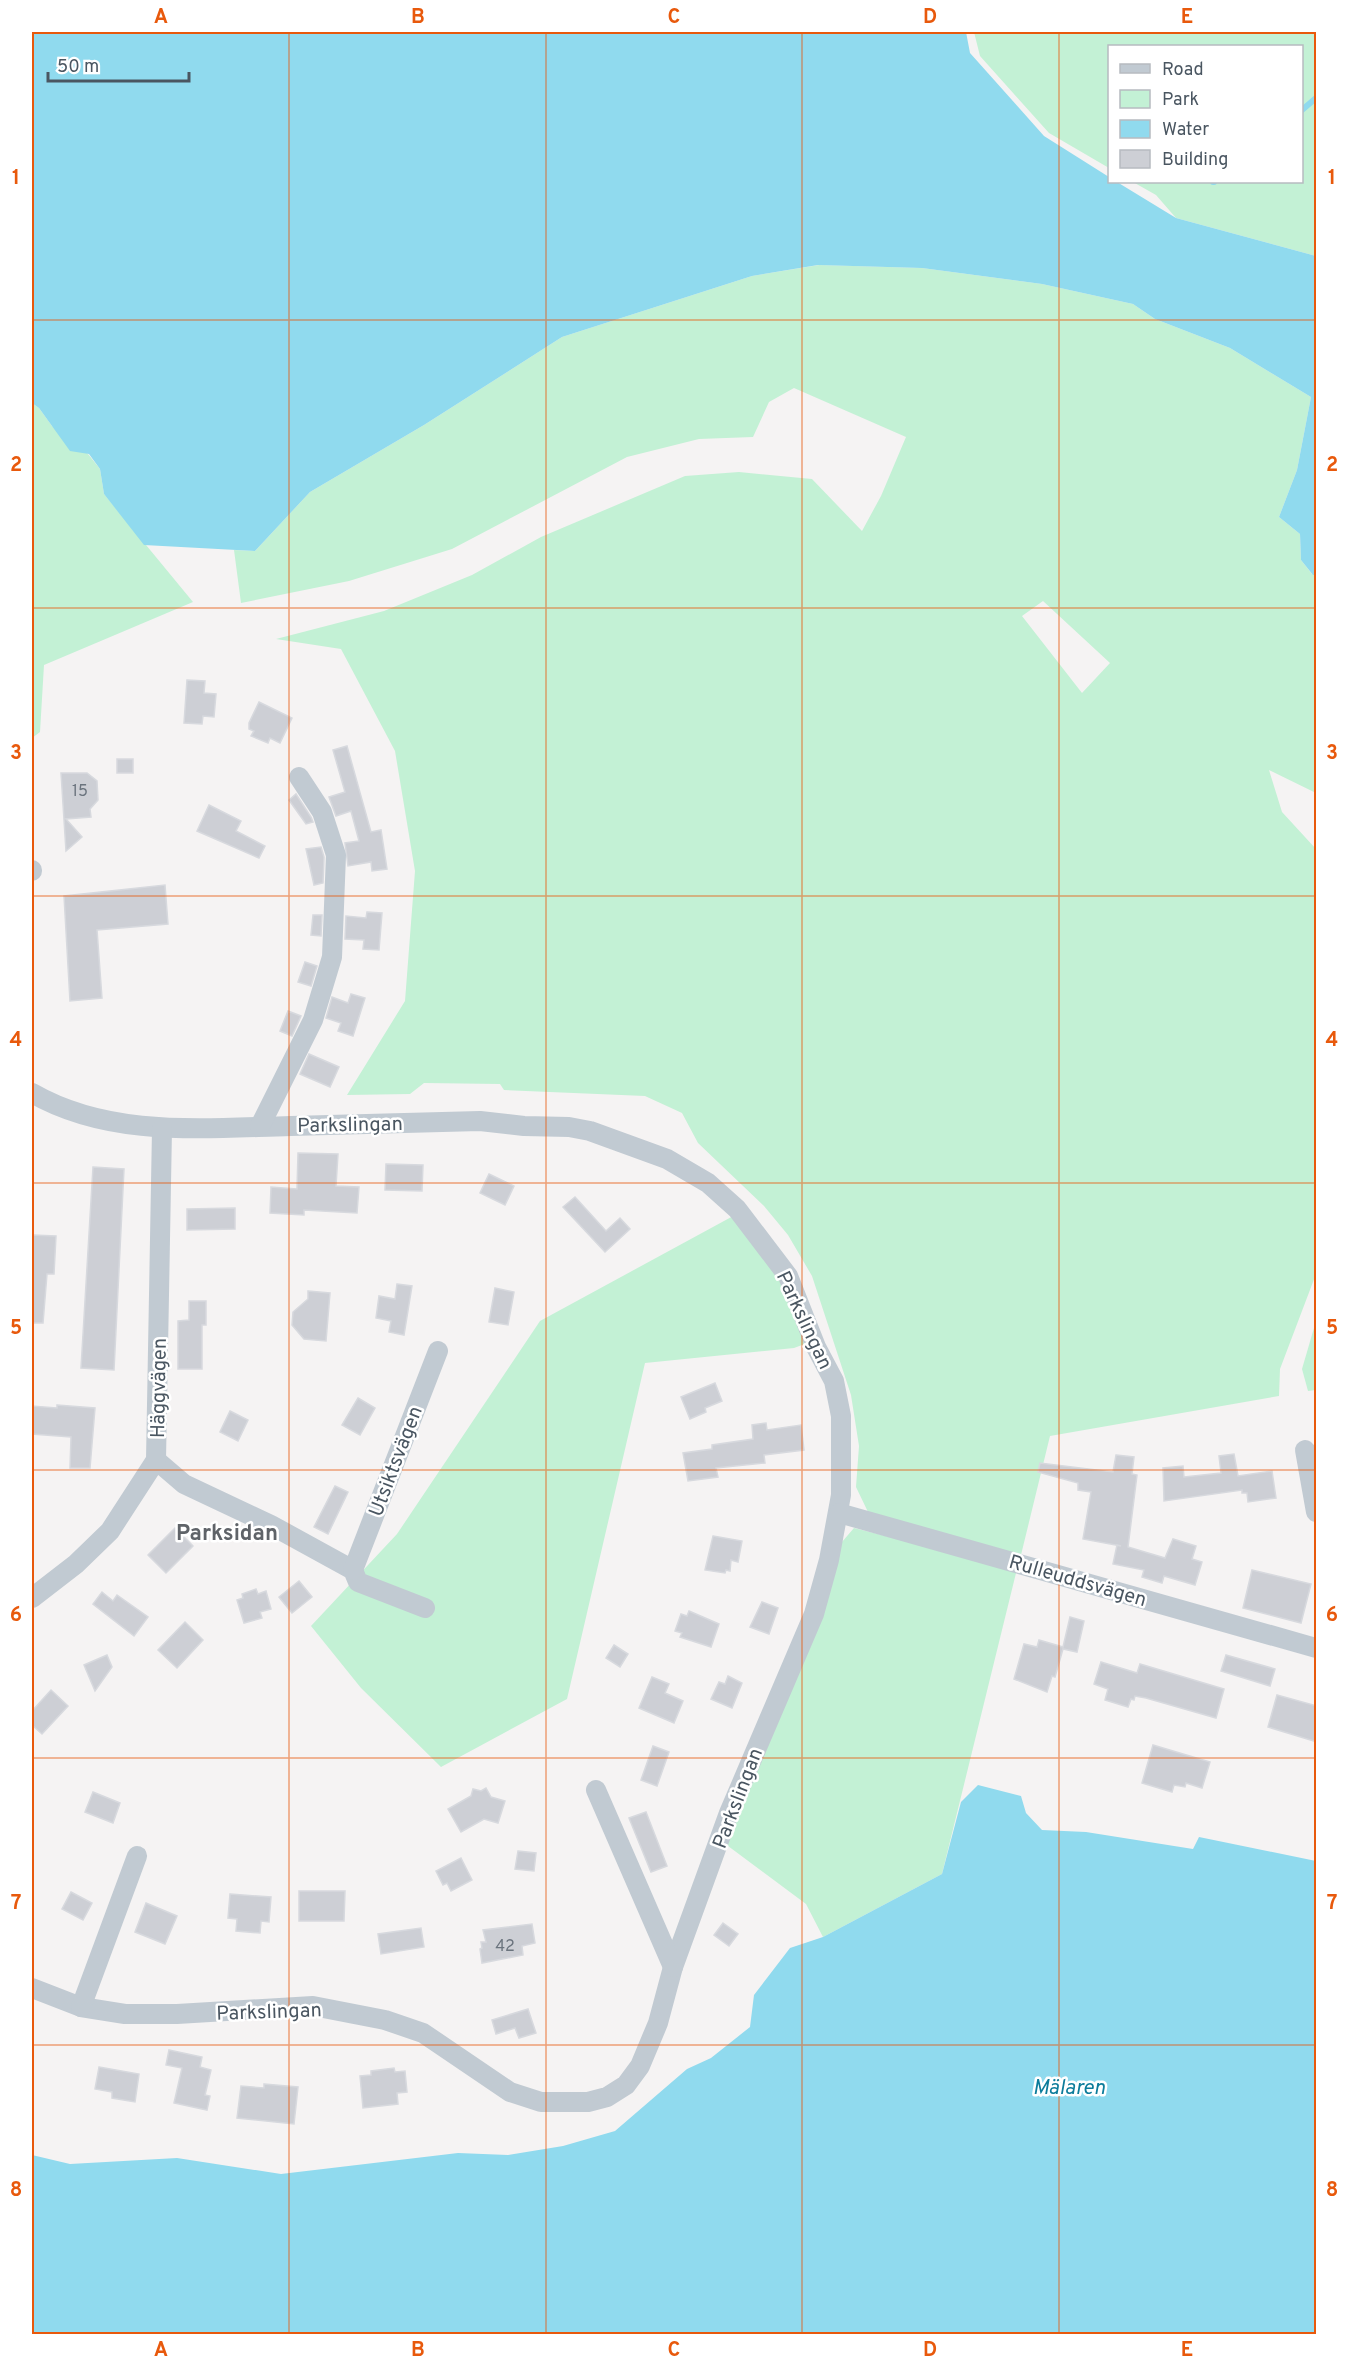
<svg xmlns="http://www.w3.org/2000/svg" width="1348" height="2366" font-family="Overpass,sans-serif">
<rect width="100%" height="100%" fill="#f5f3f3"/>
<g fill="#c3f1d5" fill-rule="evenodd">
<polygon points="974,32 1316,32 1316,256 1176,218 1156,195 1133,182 1302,182 1302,46 1110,46 1109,168 1049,133 980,56"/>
<path d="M819,265l103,3 120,16 91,20 22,15 75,29 81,49 -14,73 -18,47 21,17 1,26 11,14 4,1v218l-47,-23 13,42 34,37v425l-36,95 -1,27 -229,40 -29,119 -153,-43 -12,-25 3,-41 -8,-51 -39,-119 -24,-41 -24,-29 -66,-63 -16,-30 -37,-17 -141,-6 -4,-6 -76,-1 -14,11 -63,1 58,-94 10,-130 -20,-120 -54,-102 -65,-10 108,-28 88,-36 69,-38 144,-61 54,-4 73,7 50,52 19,-35 25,-59 -112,-49 -25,14 -16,35 -54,2 -72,18 -175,92 -103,32 -108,22 -7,-53 21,1 55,-59 114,-67 138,-88 190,-61zM1043,601l67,62 -28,30 -60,-77z"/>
<polygon points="32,403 39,408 52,426 88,454 100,469 104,494 193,602 44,665 40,732 32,738"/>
<polygon points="735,1215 779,1274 810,1342 794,1348 645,1363 567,1699 441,1767 361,1688 311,1626 397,1534 540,1321"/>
<polygon points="1316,1321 1316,1390 1308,1391 1302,1369"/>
<polygon points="854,1528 1017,1569 942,1874 823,1937 806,1904 724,1843 835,1550"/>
</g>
<g fill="#90daee">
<polygon points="32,32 966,32 970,53 1044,136 1109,177 1110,182 1117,182 1176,218 1316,256 1316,575 1313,575 1301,560 1300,534 1279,517 1297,470 1311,397 1230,348 1155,319 1133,304 1042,284 922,268 818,265 752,276 562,337 424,425 310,492 255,551 144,545 104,494 100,469 89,454 70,451 39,408 32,403"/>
<polygon points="978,1785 1021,1796 1026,1813 1042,1830 1086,1832 1193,1849 1199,1837 1316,1861 1316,2334 32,2334 32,2155 70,2164 177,2158 281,2174 458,2153 508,2155 563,2146 615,2131 687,2069 711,2058 750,2027 754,1995 790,1948 823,1937 942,1874 961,1802"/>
</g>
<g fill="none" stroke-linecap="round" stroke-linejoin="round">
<g stroke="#90daee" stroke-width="6">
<polyline points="1302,110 1316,98"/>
<polyline points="1213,182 1214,182"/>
</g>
</g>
<g fill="#cdcfd5" stroke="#d7d9de" stroke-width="1.5">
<polygon points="187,680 205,681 204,693 216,694 214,717 203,716 202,724 184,723"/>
<polygon points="259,702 292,718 280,743 270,738 268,743 251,736 254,731 249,729 249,723"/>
<polygon points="347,746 371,832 381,830 387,869 372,871 371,862 348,866 345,843 359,841 351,811 336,816 329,797 345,792 333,750"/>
<rect x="117" y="759" width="16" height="14"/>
<polygon points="61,773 87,773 97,781 98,800 90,809 91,817 66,819 82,837 66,851"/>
<polygon points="296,794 311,817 313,822 306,824 289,800"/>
<polygon points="209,805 241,821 236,831 265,846 259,858 197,831"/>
<polygon points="321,847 324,857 323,883 314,885 306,849"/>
<polygon points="165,885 168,924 97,930 102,998 70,1001 64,896"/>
<polygon points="367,912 382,913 379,950 363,949 364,940 345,939 346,916 366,918"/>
<polygon points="313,915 322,915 321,936 311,935"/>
<polygon points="305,962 317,966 311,986 298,982"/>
<polygon points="351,994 365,998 353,1036 338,1031 341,1023 326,1018 332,997 348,1003"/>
<polygon points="288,1011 301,1016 292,1036 280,1031"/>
<polygon points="309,1054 339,1067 330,1087 300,1074"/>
<polygon points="298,1153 338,1154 336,1186 359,1187 357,1213 304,1210 304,1215 270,1213 271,1187 297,1189"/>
<polygon points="386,1164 423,1165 422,1191 385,1190"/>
<polygon points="93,1167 124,1169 114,1370 81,1368"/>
<polygon points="489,1174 514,1186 505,1205 480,1193"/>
<polygon points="575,1197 606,1231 620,1218 630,1229 605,1252 563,1207"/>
<polygon points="235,1208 235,1229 187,1230 187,1209"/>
<polygon points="32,1235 56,1236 54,1274 47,1274 43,1323 32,1323"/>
<polygon points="397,1284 412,1286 404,1335 389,1332 391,1321 376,1318 379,1296 395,1299"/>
<polygon points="495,1288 514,1292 508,1325 489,1322"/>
<polygon points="308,1291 330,1293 326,1341 304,1339 292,1325 293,1312 308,1299"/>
<polygon points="189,1301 206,1301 206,1325 202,1325 202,1369 178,1369 178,1321 189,1320"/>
<polygon points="715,1383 722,1401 705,1408 706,1412 690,1419 681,1397"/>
<polygon points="358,1398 375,1408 360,1435 342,1425"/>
<polygon points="57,1405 95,1408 90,1468 70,1468 71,1437 32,1434 32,1406 57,1408"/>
<polygon points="230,1411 248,1420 238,1441 220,1432"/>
<polygon points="766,1423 767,1430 801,1425 804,1450 764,1455 765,1463 716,1468 718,1477 688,1481 683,1453 712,1449 712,1445 753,1439 752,1425"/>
<polygon points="1234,1454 1238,1476 1272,1471 1276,1498 1248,1502 1247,1493 1242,1493 1242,1490 1164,1501 1163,1468 1183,1466 1184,1477 1221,1473 1219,1456"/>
<polygon points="1116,1455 1134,1457 1132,1474 1137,1475 1128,1547 1165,1558 1173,1539 1196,1546 1192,1559 1202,1562 1195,1585 1164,1576 1162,1583 1142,1577 1144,1570 1113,1564 1117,1545 1121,1546 1083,1539 1091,1492 1078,1490 1078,1483 1038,1472 1040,1463 1113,1472"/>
<polygon points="335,1486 348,1492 328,1534 314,1527"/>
<polygon points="175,1528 193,1546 166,1573 148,1555"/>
<polygon points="713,1536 742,1541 738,1562 731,1560 730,1571 726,1570 725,1573 705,1570"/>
<polygon points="1252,1570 1311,1584 1301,1623 1243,1608"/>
<polygon points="299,1581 312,1597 292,1613 279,1597"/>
<polygon points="256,1589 258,1594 266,1591 271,1609 260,1612 262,1618 244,1623 237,1600 243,1598 242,1594"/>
<polygon points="102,1592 113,1601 117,1595 148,1617 134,1636 93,1604"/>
<polygon points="762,1602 778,1608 769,1634 750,1627"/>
<polygon points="689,1611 719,1624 711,1647 680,1637 682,1633 675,1631 681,1614 687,1616"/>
<polygon points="1070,1617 1084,1621 1077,1652 1063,1649 1055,1677 1052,1676 1047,1692 1014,1679 1024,1644 1037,1647 1039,1640 1063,1647"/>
<polygon points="185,1622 203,1640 177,1668 158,1650"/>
<polygon points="614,1645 628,1654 620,1667 606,1658"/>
<polygon points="107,1655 112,1667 95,1691 84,1665"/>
<polygon points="1226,1655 1275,1669 1270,1686 1221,1671"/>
<polygon points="1101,1662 1137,1673 1140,1664 1224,1689 1216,1718 1146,1698 1135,1696 1134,1700 1131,1699 1128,1707 1105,1700 1108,1689 1094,1684"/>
<polygon points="728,1676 742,1683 732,1708 711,1699 719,1682 725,1684"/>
<polygon points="652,1677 669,1684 665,1693 683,1701 674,1723 639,1708"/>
<polygon points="51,1690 68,1706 42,1734 32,1725 32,1711"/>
<polygon points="1277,1695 1317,1706 1317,1742 1268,1727"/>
<polygon points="1153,1745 1210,1762 1202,1788 1186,1783 1185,1787 1174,1785 1172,1792 1142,1783"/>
<polygon points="653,1746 669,1752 657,1786 641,1780"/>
<polygon points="486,1788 491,1797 505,1801 498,1823 484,1819 461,1832 448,1809 471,1796 473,1789 481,1791"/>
<polygon points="93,1792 120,1803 113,1823 85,1812"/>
<polygon points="646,1812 667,1866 651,1872 629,1818"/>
<polygon points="518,1851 536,1853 534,1871 515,1869"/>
<polygon points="461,1858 472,1880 451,1891 447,1883 443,1885 436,1871"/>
<polygon points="299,1891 345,1891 344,1921 299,1921"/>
<polygon points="71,1892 92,1903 83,1920 62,1909"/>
<polygon points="230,1894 271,1897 269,1922 261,1921 260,1933 236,1931 237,1919 228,1918"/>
<polygon points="146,1903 177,1916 165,1944 135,1932"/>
<polygon points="723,1923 738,1934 729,1946 714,1935"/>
<polygon points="532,1924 535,1943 522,1946 523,1955 482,1963 480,1949 482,1948 481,1942 486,1942 483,1930"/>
<polygon points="421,1928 424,1947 381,1954 378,1934"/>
<polygon points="528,2009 536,2033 519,2038 515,2028 496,2034 492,2020"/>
<polygon points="169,2050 202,2057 200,2067 211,2070 205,2095 210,2096 207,2110 174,2103 182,2068 166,2065"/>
<polygon points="99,2067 139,2074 135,2102 112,2098 112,2092 95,2089"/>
<polygon points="394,2068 395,2072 405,2071 407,2092 397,2093 398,2104 363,2108 360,2076 371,2075 371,2071"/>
<polygon points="264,2084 298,2087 294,2124 237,2118 241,2086 264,2088"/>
</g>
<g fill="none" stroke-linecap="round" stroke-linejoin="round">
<g stroke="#c1cad2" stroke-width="20">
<polyline points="32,871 32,870"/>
<path d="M32,1093c78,45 172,35 259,33 63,-2 126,-3 189,-5l44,5 45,1 21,4 77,28 41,24 29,26 51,67 28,71 18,34 7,35v79l-12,65 -15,54 -85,199 -56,154 -15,56 -18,43 -14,19 -19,12 -19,5h-47l-31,-10 -87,-59 -38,-13 -72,-14 -136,8h-52l-44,-7 -49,-19"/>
<polyline points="260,1126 313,1020 332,957 336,855 322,812 299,777"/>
<polyline points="1305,1450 1316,1512"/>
<polyline points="156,1460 184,1484 271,1525 353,1570 358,1582 425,1608"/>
<polyline points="839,1513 1316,1648"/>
<polyline points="353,1570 438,1351"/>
<polyline points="32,1598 76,1564 110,1531 156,1460 162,1129"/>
<polyline points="596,1790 673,1967"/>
<polyline points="81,2007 137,1856"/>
</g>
</g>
<path fill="none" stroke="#e8590c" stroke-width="1.5" stroke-opacity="0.55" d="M289,32v2302M546,32v2302M802,32v2302M1059,32v2302M32,320h1284M32,608h1284M32,896h1284M32,1183h1284M32,1470h1284M32,1758h1284M32,2045h1284"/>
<g text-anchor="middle" stroke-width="5" stroke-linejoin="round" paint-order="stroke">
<g font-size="16" fill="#6b747e">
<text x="80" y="796">15</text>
<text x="505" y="1951">42</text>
</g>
<g font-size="20" fill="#4a5661" stroke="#fff">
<text transform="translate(350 1124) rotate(-1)" y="7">Parkslingan</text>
<text transform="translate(805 1320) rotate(65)" y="7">Parkslingan</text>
<text transform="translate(158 1388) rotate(-89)" y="7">Häggvägen</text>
<text transform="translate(395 1461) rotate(-69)" y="7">Utsiktsvägen</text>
<text transform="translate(1078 1580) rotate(16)" y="7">Rulleuddsvägen</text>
<text transform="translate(737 1798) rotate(-69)" y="7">Parkslingan</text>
<text transform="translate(269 2011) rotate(-2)" y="7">Parkslingan</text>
</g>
<g font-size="21" font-style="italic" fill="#0c7c9b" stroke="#fff">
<text x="1069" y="2094">Mälaren</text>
</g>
<g font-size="22" font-weight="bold" fill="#5f6368" stroke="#fff">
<text x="227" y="1540">Parksidan</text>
</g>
</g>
<rect width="1348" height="2366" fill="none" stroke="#ffffff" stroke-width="66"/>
<rect x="1108" y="45" width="195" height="138" fill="#ffffff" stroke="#b7bbc0" stroke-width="1.5"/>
<rect x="1120" y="64" width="30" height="9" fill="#c1cad2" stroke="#b7bbc0" stroke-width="1.5"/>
<text x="1162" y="75" font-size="18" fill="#4a5661">Road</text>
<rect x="1120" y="90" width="30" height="18" fill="#c3f1d5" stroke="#b7bbc0" stroke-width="1.5"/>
<text x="1162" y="105" font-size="18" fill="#4a5661">Park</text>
<rect x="1120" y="120" width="30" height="18" fill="#90daee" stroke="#b7bbc0" stroke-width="1.5"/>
<text x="1162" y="135" font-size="18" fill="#4a5661">Water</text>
<rect x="1120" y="150" width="30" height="18" fill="#cdcfd5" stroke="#b7bbc0" stroke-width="1.5"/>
<text x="1162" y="165" font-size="18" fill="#4a5661">Building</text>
<path d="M48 72v9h141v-9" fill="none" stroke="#4a5661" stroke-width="3"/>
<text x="57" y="72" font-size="18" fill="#4a5661" stroke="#ffffff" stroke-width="4.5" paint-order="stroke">50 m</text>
<rect x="33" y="33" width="1282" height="2300" fill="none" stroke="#e8590c" stroke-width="2"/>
<g font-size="20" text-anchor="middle" font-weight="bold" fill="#e8590c">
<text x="161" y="23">A</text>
<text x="418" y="23">B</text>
<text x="674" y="23">C</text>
<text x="930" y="23">D</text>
<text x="1187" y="23">E</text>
<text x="16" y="184">1</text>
<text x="1332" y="184">1</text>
<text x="16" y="471">2</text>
<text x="1332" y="471">2</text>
<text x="16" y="759">3</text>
<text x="1332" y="759">3</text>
<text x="16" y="1046">4</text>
<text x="1332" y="1046">4</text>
<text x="16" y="1334">5</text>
<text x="1332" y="1334">5</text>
<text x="16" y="1621">6</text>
<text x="1332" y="1621">6</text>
<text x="16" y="1909">7</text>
<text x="1332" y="1909">7</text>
<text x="16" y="2196">8</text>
<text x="1332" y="2196">8</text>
<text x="161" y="2356">A</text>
<text x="418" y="2356">B</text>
<text x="674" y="2356">C</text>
<text x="930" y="2356">D</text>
<text x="1187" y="2356">E</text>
</g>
</svg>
